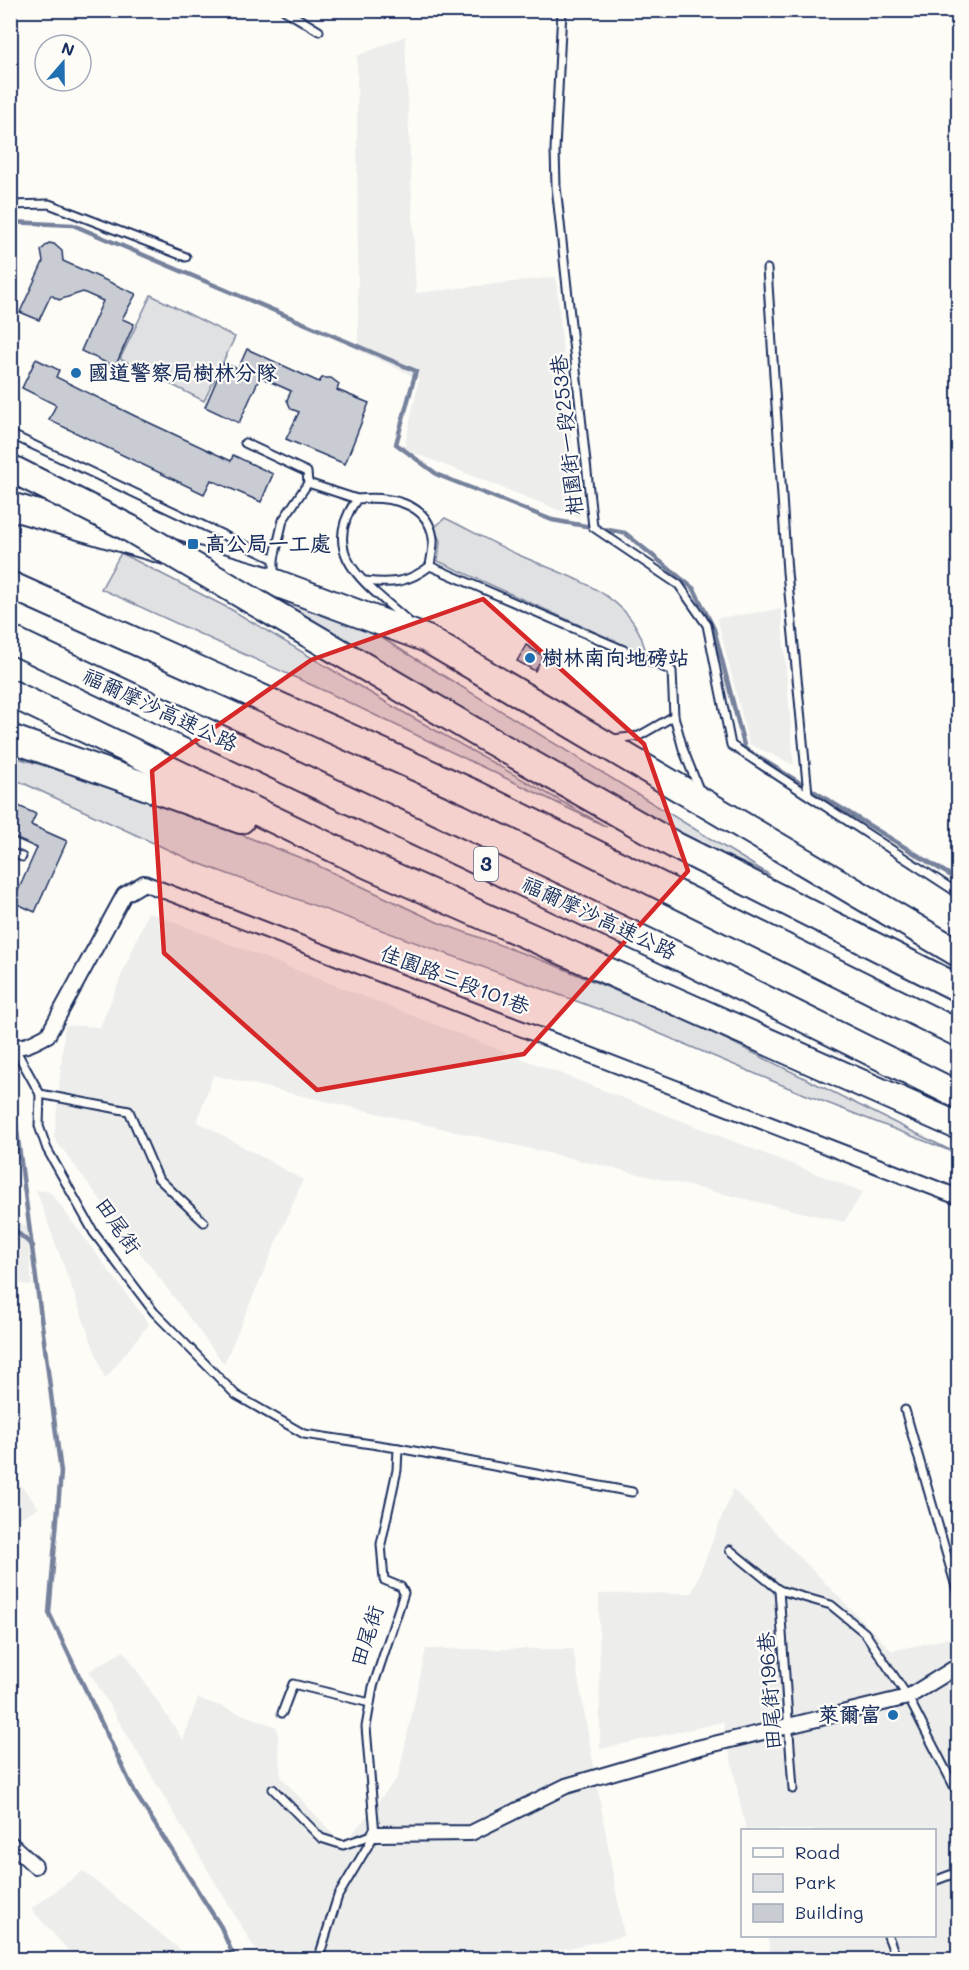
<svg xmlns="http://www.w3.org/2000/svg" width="969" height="1970" font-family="Mali,'LXGW WenKai TC',sans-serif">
<rect width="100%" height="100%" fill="#fdfcf7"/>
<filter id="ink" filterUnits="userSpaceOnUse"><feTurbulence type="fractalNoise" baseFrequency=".0167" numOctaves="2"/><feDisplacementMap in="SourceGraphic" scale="12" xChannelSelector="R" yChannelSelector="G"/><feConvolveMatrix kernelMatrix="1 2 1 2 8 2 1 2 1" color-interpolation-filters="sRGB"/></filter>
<g filter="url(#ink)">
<g fill="#edeeec">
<polygon points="405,36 416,293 556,277 579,518 404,449 419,379 358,350 357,56"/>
<polygon points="781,609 794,765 749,744 717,618"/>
<polygon points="148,912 863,1192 844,1222 213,1075 197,1121 303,1180 224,1364 54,1138 65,1025 100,1027"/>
<polygon points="36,1190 50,1192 149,1324 105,1379"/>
<polygon points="11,1215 27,1227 32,1286 11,1282"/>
<polygon points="11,1473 39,1508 11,1522 10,1522"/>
<polygon points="733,1489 892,1651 958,1636 958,1959 772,1959 767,1936 934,1936 934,1830 746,1830 723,1722 600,1749 599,1594 692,1593"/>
<polygon points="426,1649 573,1649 624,1936 517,1959 261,1959 89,1671 124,1651 183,1740 198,1698 277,1727 281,1777 343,1845 398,1777"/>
<polygon points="83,1871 192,1959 76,1959 31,1909"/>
</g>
<g fill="#e0e1e3" stroke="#7e88a0" stroke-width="1.5">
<polygon points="151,295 235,337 204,401 120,359"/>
<path d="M445,518c25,12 49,26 74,37 49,22 118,39 127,100l-208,-94 2,-20 -6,-13z"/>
<polygon points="121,553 232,610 394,707 607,827 327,692 101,589"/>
<polygon points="253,589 354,621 770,875 659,826"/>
<polygon points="17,758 117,786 306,860 437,922 552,964 697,1025 958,1154 794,1090 620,1017 195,862 12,778"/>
</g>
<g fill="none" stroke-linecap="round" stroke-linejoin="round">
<g stroke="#76819c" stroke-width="4.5">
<polyline points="10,222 73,225 416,371 396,444 438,475 552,520 625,533 694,589 714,629 745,749 958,880"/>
<polyline points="11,1085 61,1472 49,1613 135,1793 221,1927 235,1960"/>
<polyline points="10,1226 33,1246"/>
</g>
</g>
<g fill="#c9ccd3" stroke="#1b2f5e" stroke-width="1.5">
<polygon points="49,243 54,244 62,251 63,261 136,294 122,319 134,324 115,367 81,351 103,301 83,292 59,300 51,295 39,320 20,312 43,262 41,250"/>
<polygon points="247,349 319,382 322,378 331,378 339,384 337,390 369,403 345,464 286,439 299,412 291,409 287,400 291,391 260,377 239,423 205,407 224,363 238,369"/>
<polygon points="36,359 59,370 56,377 135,416 231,461 233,455 273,474 261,502 211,480 204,494 49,420 56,405 22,388"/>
<polygon points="526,645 543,656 535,671 517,661"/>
<polygon points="10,802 36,814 31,825 67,841 35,912 13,902 37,848 10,836"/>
</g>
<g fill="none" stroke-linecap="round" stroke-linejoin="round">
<defs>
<g id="service">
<polyline points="284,10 319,31"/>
<polyline points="562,10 555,150 556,186 593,527 679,585 707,625 731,745 958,893"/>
<polyline points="10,205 49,204 186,257"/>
<polyline points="767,269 787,572 808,794"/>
<polyline points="10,434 274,559 274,576"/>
<polyline points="245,443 307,472 308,483 357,499"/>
<polyline points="274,559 283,520 308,483"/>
<path d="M365,581c27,3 43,2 65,-15"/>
<path d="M409,622c-39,-36 -93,-66 -52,-123 29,-3 71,2 76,39 1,8 -2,19 -3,28l242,105 2,45 9,33 17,43"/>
<polyline points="613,739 639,736 674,716"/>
<polyline points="10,852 22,857"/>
<polyline points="14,1047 40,1094 39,1126 47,1149 94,1233 154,1312 236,1395 304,1434 398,1448 397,1470 381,1544 384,1580 401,1587 404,1593 373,1687 366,1727 375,1834"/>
<polyline points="40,1094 129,1111 158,1178 204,1222"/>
<polyline points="905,1410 958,1594"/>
<polyline points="398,1448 632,1492"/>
<polyline points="730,1550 779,1590 831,1605 865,1633 908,1697 958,1794"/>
<polyline points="779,1590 793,1789"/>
<polyline points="282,1713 293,1684 370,1703"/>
<polyline points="273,1789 321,1838 343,1845 375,1834 338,1896 318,1960"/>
<polyline points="934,1881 958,1872"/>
<polyline points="888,1936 897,1960"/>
</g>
<g id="minor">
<path d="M10,1045c13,5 26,-4 38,-10l76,-140 20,-12 814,314"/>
<polyline points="375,1834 471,1833 566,1786 693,1749 908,1697 958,1666"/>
<polyline points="10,1843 35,1866"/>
</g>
<g id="motorway">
<polyline points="10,506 273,582 427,639 958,953"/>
<polyline points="10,585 471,792 958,1033"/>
<polyline points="10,639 692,963 958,1095"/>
<polyline points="10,693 368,865 958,1126"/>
<polyline points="484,737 676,846 958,988"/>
<polyline points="10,738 241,820"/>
</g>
</defs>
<use href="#service" stroke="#1b2f5e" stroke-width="11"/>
<use href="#minor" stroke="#1b2f5e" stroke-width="18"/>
<use href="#motorway" stroke="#1b2f5e" stroke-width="30"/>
<use href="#service" stroke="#fdfcf7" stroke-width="7"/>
<use href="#minor" stroke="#fdfcf7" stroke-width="14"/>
<use href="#motorway" stroke="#fdfcf7" stroke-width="26"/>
<defs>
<polyline id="motorway-bridge" points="10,468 129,528 484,737"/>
</defs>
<use href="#motorway-bridge" stroke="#1b2f5e" stroke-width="30" stroke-linecap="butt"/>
<use href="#motorway-bridge" stroke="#fdfcf7" stroke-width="26"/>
</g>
</g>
<path fill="#d62828" fill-opacity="0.2" stroke="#d62828" stroke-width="4.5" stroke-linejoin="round" d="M483,599l161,145 44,127 -164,183 -207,36 -153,-137 -12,-182 159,-111z"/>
<g fill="#1f6fb2" stroke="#fdfcf7" stroke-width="2">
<circle cx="76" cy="373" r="6"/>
<rect x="187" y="538" width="12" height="12" rx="3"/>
<circle cx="530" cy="658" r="6"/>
<circle cx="893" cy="1715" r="6"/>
</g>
<g text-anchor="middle" stroke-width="4.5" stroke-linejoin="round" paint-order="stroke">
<rect fill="#fdfcf7" stroke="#5f6c8c" stroke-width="1.5" x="474" y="847" width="24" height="34" rx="4.5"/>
<g font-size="20" font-weight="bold" fill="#1b2f5e">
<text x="486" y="871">3</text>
</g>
<g font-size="21" font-weight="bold" fill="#1b2f5e" stroke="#fdfcf7" text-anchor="start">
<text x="88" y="380">國道警察局樹林分隊</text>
<text x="205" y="551">高公局一工處</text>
<text x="542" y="665">樹林南向地磅站</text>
<text x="881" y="1722" text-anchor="end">萊爾富</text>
</g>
<g font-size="21" fill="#1b2f5e" stroke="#fdfcf7">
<text transform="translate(567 435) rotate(-96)" y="7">柑園街一段253巷</text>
<text transform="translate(160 710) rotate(25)" y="7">福爾摩沙高速公路</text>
<text transform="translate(599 918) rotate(25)" y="7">福爾摩沙高速公路</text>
<text transform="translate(455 980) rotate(21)" y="7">佳園路三段101巷</text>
<text transform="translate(118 1226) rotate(56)" y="7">田尾街</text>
<text transform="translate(367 1636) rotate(-72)" y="7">田尾街</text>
<text transform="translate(770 1691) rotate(-94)" y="7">田尾街196巷</text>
</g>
</g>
<rect width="969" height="1970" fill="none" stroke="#fdfcf7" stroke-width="36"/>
<rect x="18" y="18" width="933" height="1934" fill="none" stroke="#1b2f5e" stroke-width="2" filter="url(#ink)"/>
<rect x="741" y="1829" width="195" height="108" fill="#fdfcf7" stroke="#a3aaba" stroke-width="1.5"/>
<rect x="753" y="1848" width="30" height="9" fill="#fdfcf7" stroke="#a3aaba" stroke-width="1.5"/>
<text x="795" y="1859" font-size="18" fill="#1b2f5e">Road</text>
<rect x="753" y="1874" width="30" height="18" fill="#e0e1e3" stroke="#a3aaba" stroke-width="1.5"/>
<text x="795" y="1889" font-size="18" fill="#1b2f5e">Park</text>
<rect x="753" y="1904" width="30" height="18" fill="#c9ccd3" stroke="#a3aaba" stroke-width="1.5"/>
<text x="795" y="1919" font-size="18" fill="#1b2f5e">Building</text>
<g transform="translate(63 63) rotate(20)"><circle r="28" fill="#fdfcf7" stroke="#a3aaba" stroke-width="1.5"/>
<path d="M0-4.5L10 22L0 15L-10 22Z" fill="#1f6fb2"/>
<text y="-9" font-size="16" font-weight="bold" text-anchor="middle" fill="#1b2f5e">N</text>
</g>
</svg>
